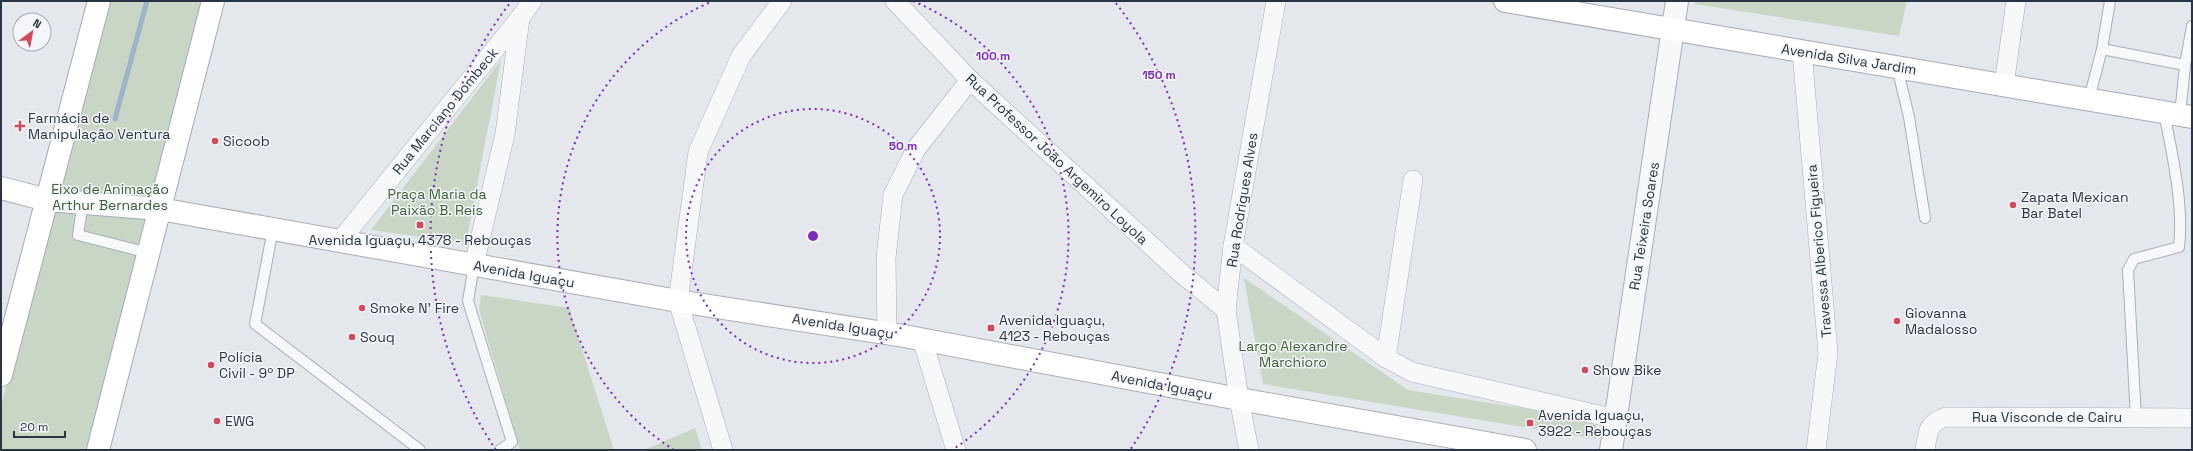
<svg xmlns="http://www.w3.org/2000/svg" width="2193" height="451" font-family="'Space Grotesk',sans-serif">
<rect width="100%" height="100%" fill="#e4e7ec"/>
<g fill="#c9d6c5">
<polygon points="111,1 210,1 93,450 1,450 1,405 66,158"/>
<polygon points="1695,1 1907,1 1899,36 1695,4"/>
<polygon points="501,60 466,243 371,230"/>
<polygon points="1244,278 1408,390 1596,420 1596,439 1263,384"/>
<polygon points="481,295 569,308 614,450 520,450 479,310"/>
<polygon points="695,428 702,450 644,450"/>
</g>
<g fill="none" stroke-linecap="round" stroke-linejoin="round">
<polyline stroke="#9fb4cc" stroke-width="5" points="115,119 147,1"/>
<defs>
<g id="service">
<polyline points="2102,49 2110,1"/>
<polyline points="2185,65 2192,26"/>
<polyline points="1897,67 1909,117 1925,218"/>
<polyline points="2089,99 2102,49 2185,65 2180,115"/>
<polyline points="83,202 78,235 149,253"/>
<polyline points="273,229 255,324 420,450"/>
<polyline points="474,265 468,301 512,442 500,450"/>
<path d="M2136,418l-8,-148 6,-11 45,-12c5,-43 -7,-93 -15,-135"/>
</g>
<g id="minor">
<polyline points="895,1 970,80 1181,273 1226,310"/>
<polyline points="1802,51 1828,353 1816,450"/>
<polyline points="2004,85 2016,1"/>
<polyline points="340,241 520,18"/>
<polyline points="1233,246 1386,358 1412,372 1616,419"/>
<polyline points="474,265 505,134 520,18 532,1"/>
<polyline points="887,333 886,258 893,195 916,149 970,80"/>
<polyline points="922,339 956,450"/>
<polyline points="1386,358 1413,180"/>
<polyline points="723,450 678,301 698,152 741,56 782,1"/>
<polyline points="1249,450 1239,399 1226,310 1233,246 1276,1"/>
<path d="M1925,450c3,-18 2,-27 21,-33l246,1"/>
</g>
<polyline id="tertiary" points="1611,450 1677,1"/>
<g id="secondary">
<polyline points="1,188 47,200"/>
<polyline points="160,209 678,301 904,336 1239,399 1525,450"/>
</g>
<g id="primary">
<polyline points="1505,1 2192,117"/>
<polyline points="47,200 160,209"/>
<polyline points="1,375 99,1"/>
<polyline points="98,450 213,1"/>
</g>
</defs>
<use href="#service" stroke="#a9aeb7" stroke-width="12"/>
<use href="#minor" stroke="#a9aeb7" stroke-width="20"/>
<use href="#tertiary" stroke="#a9aeb7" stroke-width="24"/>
<use href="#secondary" stroke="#a9aeb7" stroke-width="24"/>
<use href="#primary" stroke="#a3abb8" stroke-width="24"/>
<use href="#service" stroke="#f7f8fa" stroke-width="10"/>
<use href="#minor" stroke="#f7f8fa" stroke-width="19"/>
<use href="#tertiary" stroke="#f7f8fa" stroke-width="22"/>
<use href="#secondary" stroke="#fff" stroke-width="22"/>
<use href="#primary" stroke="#fff" stroke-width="22"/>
</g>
<g fill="none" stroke="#7b2cbf" stroke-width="2" stroke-dasharray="2 4">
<circle cx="813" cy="236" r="127"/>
<path d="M674 450A255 255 0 0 1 713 1M913 1A255 255 0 0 1 952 450"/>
<path d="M496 450A382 382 0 0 1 510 3M1116 3A382 382 0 0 1 1130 450"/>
</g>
<g fill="#d1495b" stroke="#f4f6f9" stroke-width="1.5">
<path d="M18 120h4v4h4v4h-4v4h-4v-4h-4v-4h4z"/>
<circle cx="215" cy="141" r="4"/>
<circle cx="2013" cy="205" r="4"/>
<rect x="416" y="221" width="8" height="8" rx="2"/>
<circle cx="362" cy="308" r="4"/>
<circle cx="1897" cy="321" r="4"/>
<rect x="987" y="324" width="8" height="8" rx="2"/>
<circle cx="352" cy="337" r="4"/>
<circle cx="211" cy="365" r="4"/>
<circle cx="1585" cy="370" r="4"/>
<circle cx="217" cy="421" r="4"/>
<rect x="1526" y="419" width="8" height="8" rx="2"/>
</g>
<g text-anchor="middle" stroke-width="3" stroke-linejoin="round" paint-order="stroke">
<g font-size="14" fill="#2b3445" stroke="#f4f6f9">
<text transform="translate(1849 59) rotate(9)" y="5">Avenida Silva Jardim</text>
<text transform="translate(445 111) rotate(-51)" y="5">Rua Marciano Dombeck</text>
<text transform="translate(1057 159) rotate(43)" y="5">Rua Professor João Argemiro Loyola</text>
<text transform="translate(1242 200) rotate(-81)" y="5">Rua Rodrigues Alves</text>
<text transform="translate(1644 226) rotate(-81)" y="5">Rua Teixeira Soares</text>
<text transform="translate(1819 251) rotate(-95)" y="5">Travessa Alberico Figueira</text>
<text transform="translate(524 274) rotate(10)" y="5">Avenida Iguaçu</text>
<text transform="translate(843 326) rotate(9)" y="5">Avenida Iguaçu</text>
<text transform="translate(1162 385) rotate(11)" y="5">Avenida Iguaçu</text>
<text x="2047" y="422">Rua Visconde de Cairu</text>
</g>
<g font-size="14" fill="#2b3445" stroke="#f4f6f9" text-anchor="start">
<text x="28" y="123">Farmácia de<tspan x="28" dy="16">Manipulação Ventura</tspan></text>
<text x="223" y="146">Sicoob</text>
<text x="2021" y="202">Zapata Mexican<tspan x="2021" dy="16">Bar Batel</tspan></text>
<text x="420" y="245" text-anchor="middle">Avenida Iguaçu, 4378 - Rebouças</text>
<text x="370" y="313">Smoke N’ Fire</text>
<text x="1905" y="318">Giovanna<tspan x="1905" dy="16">Madalosso</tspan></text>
<text x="999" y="325">Avenida Iguaçu,<tspan x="999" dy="16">4123 - Rebouças</tspan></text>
<text x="360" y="342">Souq</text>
<text x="219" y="362">Polícia<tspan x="219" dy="16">Civil - 9º DP</tspan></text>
<text x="1593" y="375">Show Bike</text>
<text x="1538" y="420">Avenida Iguaçu,<tspan x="1538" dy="16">3922 - Rebouças</tspan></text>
<text x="225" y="426">EWG</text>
</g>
<g font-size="14" fill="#3f6138" stroke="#f4f6f9">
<text x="110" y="194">Eixo de Animação<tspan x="110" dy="16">Arthur Bernardes</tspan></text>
<text x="437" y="199">Praça Maria da<tspan x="437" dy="16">Paixão B. Reis</tspan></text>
<text x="1293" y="351">Largo Alexandre<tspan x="1293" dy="16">Marchioro</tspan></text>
</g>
</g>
<circle cx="813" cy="236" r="6" fill="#7b2cbf" stroke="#f4f6f9" stroke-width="2"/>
<g font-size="12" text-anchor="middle" font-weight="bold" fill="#7b2cbf" stroke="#f4f6f9" stroke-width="3" stroke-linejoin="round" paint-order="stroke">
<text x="993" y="60">100 m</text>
<text x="1159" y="79">150 m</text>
<text x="903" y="150">50 m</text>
</g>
<rect width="2193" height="451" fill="none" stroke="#2b3445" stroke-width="4"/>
<g transform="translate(32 32) rotate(32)"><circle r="19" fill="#f4f6f9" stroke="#a4a8b1"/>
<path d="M0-3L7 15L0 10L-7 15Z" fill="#d1495b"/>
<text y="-6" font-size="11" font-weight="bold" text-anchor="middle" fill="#2b3445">N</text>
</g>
<path d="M14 431v6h51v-6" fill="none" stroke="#2b3445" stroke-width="2"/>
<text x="20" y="431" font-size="12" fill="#2b3445" stroke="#f4f6f9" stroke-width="3" paint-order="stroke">20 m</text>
</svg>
